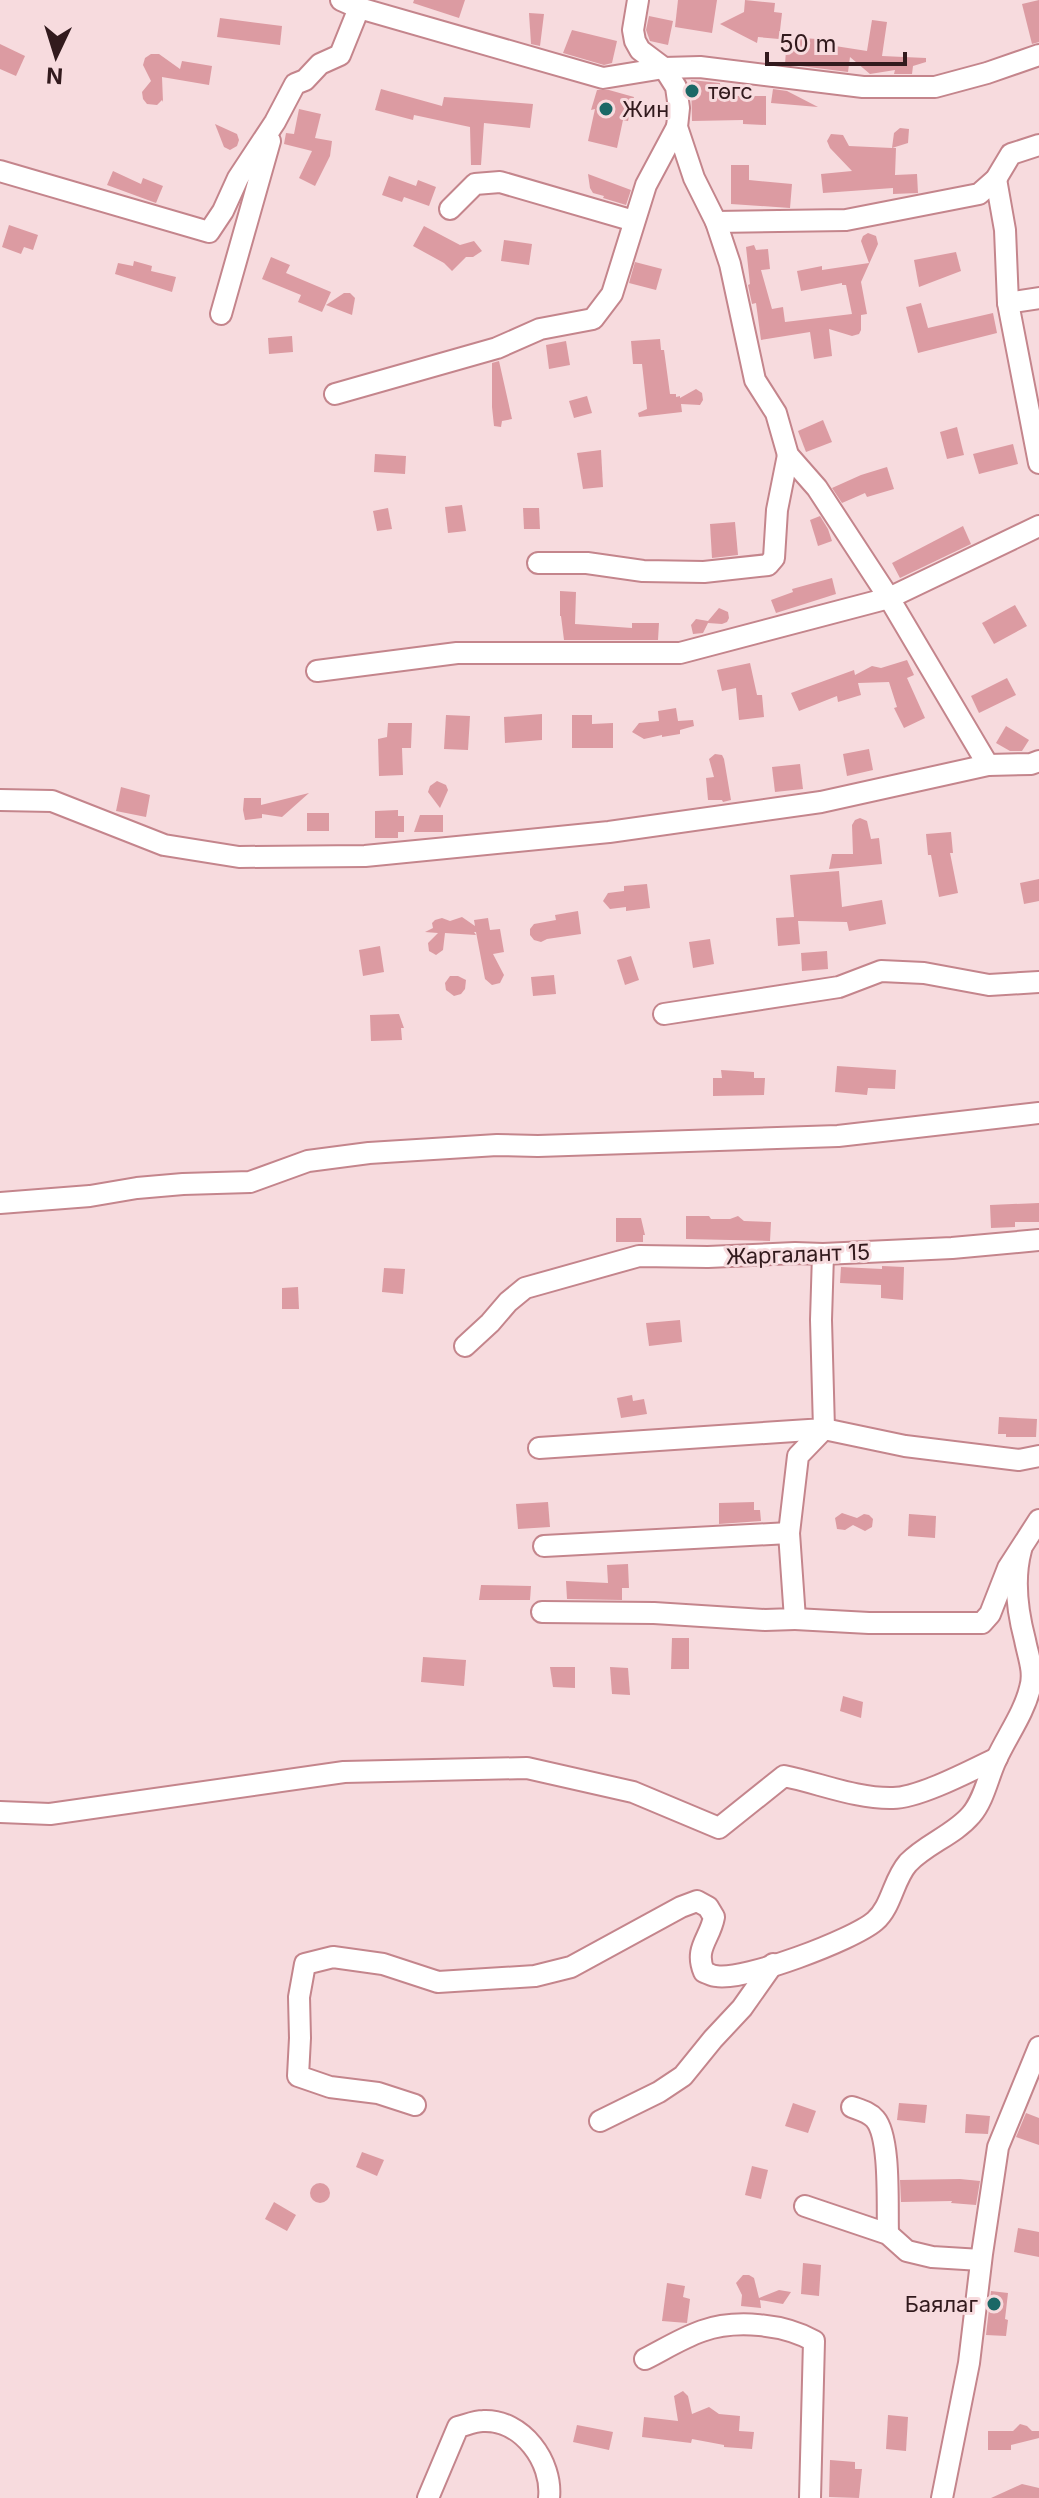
<svg xmlns="http://www.w3.org/2000/svg" width="1039" height="2498" font-family="Inter,sans-serif">
<rect width="100%" height="100%" fill="#f7dbde"/>
<g fill="#dc9ba2">
<polygon points="414,0 465,0 459,18 413,3"/>
<polygon points="678,0 717,0 712,33 675,27"/>
<polygon points="745,0 775,3 774,12 782,13 779,39 758,37 757,43 720,24 744,12"/>
<polygon points="1039,0 1039,42 1032,44 1022,4"/>
<polygon points="529,13 544,14 540,46 531,44"/>
<polygon points="649,16 673,21 668,45 650,41 646,30"/>
<polygon points="220,18 282,26 280,45 217,37"/>
<polygon points="872,20 887,22 882,56 926,58 926,62 913,66 912,74 894,74 895,70 870,74 850,57 848,72 785,64 787,37 817,39 816,43 867,51"/>
<polygon points="572,30 617,41 612,63 604,65 563,53"/>
<polygon points="0,44 25,56 16,76 0,69"/>
<polygon points="151,54 159,54 180,69 182,61 212,66 209,85 162,77 163,102 162,100 157,105 147,104 143,99 142,92 151,81 143,65 145,58"/>
<polygon points="691,80 720,83 721,96 766,96 766,125 743,124 743,120 692,121"/>
<polygon points="381,89 442,106 444,97 533,104 530,128 484,123 481,165 471,165 470,127 414,115 413,120 375,110"/>
<polygon points="773,89 787,91 818,107 771,103"/>
<polygon points="597,90 609,90 634,97 628,121 623,120 617,148 588,141 595,109 591,110"/>
<polygon points="299,109 321,114 315,138 332,141 330,156 315,186 299,178 312,151 284,144 286,133 294,134"/>
<polygon points="215,124 237,134 239,140 237,146 230,150 224,147"/>
<polygon points="900,128 909,129 908,143 892,148 896,148 895,175 917,174 918,193 893,194 893,188 823,193 821,174 852,171 830,148 827,141 831,134 843,135 849,146 892,148 894,133"/>
<polygon points="731,165 749,165 749,180 792,184 790,208 731,204"/>
<polygon points="113,171 141,184 143,178 163,186 156,203 107,185"/>
<polygon points="588,174 631,190 626,205 603,198 604,196 593,193 590,188"/>
<polygon points="389,176 416,186 418,180 436,187 429,206 404,197 402,202 382,195"/>
<polygon points="9,225 38,235 33,250 24,247 21,254 2,247"/>
<polygon points="424,226 460,245 474,241 482,251 473,257 466,257 452,271 444,263 413,246"/>
<polygon points="868,233 876,236 878,244 861,282 867,314 861,315 861,330 859,334 852,336 829,329 832,356 814,359 810,332 761,340 756,303 752,304 748,285 750,284 746,247 754,245 756,250 768,249 770,269 761,270 772,309 783,307 785,322 852,314 846,285 842,285 842,283 801,291 797,271 822,266 822,270 869,263 861,241 863,236"/>
<polygon points="504,240 532,244 529,265 501,261"/>
<polygon points="956,252 961,271 919,287 914,260"/>
<polygon points="271,257 290,265 286,273 331,292 322,312 298,302 301,295 262,279"/>
<polygon points="134,261 152,266 151,271 176,277 172,292 115,274 118,263 133,266"/>
<polygon points="635,262 662,269 656,290 629,283"/>
<polygon points="344,293 350,293 355,298 352,315 326,305"/>
<polygon points="921,303 928,328 993,313 997,333 918,353 906,307"/>
<polygon points="292,336 293,352 269,354 268,338"/>
<polygon points="660,339 661,350 664,350 670,394 676,394 676,397 680,396 680,398 696,389 702,393 703,400 700,405 681,404 682,412 639,417 638,413 647,409 642,364 633,364 631,341"/>
<polygon points="566,341 570,365 549,369 546,345"/>
<polygon points="499,361 512,419 502,421 501,427 494,426 492,407 492,363"/>
<polygon points="587,396 592,413 574,418 569,401"/>
<polygon points="823,420 832,442 806,452 798,431"/>
<polygon points="957,427 964,455 947,459 940,432"/>
<polygon points="1013,444 1018,464 979,474 973,454"/>
<polygon points="601,450 603,487 583,489 577,453"/>
<polygon points="375,454 406,456 405,474 374,472"/>
<polygon points="887,467 894,489 867,497 865,493 842,503 832,488 861,475"/>
<polygon points="462,505 466,531 448,533 445,507"/>
<polygon points="388,508 392,529 377,531 373,511"/>
<polygon points="523,508 539,508 540,529 524,529"/>
<polygon points="820,516 828,529 832,541 818,546 810,520"/>
<polygon points="735,522 738,555 712,558 710,524"/>
<polygon points="963,526 971,544 900,578 892,563"/>
<polygon points="832,578 836,594 776,613 771,600 793,592 792,589"/>
<polygon points="560,591 576,592 575,624 632,628 632,623 659,623 658,640 564,640 561,616 560,616"/>
<polygon points="1015,605 1027,626 994,644 982,623"/>
<polygon points="719,608 728,612 729,618 727,622 722,624 708,623 703,633 693,634 691,625 696,619 708,621"/>
<polygon points="907,660 914,675 907,678 925,718 904,728 894,708 897,707 889,682 858,683 861,695 838,702 837,696 799,711 791,693 854,670 855,675 872,666 881,668"/>
<polygon points="750,663 757,695 762,695 764,717 739,720 736,688 722,691 717,670"/>
<polygon points="1007,678 1016,695 979,713 971,696"/>
<polygon points="676,708 678,721 693,720 694,726 680,730 680,734 662,737 662,735 644,739 632,732 639,723 659,721 658,711"/>
<polygon points="542,714 542,740 505,743 504,717"/>
<polygon points="446,715 470,716 468,750 444,749"/>
<polygon points="572,715 592,715 592,724 613,723 613,748 572,748"/>
<polygon points="388,723 412,723 411,748 402,748 403,775 379,776 378,739 387,737"/>
<polygon points="1006,726 1029,740 1022,751 1010,751 996,743"/>
<polygon points="869,749 873,770 847,776 843,754"/>
<polygon points="715,754 722,755 724,759 731,800 723,802 722,800 708,800 706,778 714,777 709,759"/>
<polygon points="800,764 803,789 775,792 772,767"/>
<polygon points="437,781 446,785 448,790 440,808 428,792 430,786"/>
<polygon points="121,787 150,795 146,817 116,811"/>
<polygon points="309,793 282,817 262,814 262,818 245,820 243,810 244,798 261,798 261,805"/>
<polygon points="398,810 398,816 404,816 404,832 398,832 398,838 375,838 375,811"/>
<rect x="307" y="813" width="22" height="18"/>
<polygon points="420,815 443,815 443,832 414,832"/>
<polygon points="860,818 867,821 871,839 879,838 882,864 829,869 832,854 853,854 852,825 855,820"/>
<polygon points="951,832 953,853 950,853 958,893 939,897 931,855 928,855 926,834"/>
<polygon points="839,871 842,907 882,900 886,924 849,931 847,922 798,921 800,944 778,946 776,918 794,917 790,875"/>
<polygon points="1039,879 1039,901 1024,904 1020,883"/>
<polygon points="647,884 650,908 626,911 626,907 610,909 603,901 608,893 624,891 624,886"/>
<polygon points="578,911 581,934 547,939 541,942 534,940 530,935 530,929 534,924 556,920 555,915"/>
<polygon points="462,917 475,926 474,920 488,918 490,930 500,929 504,952 493,954 504,975 500,983 492,985 485,979 476,932 474,932 476,935 445,933 443,950 436,955 429,951 428,943 438,933 425,932 433,928 432,923 435,920 442,918 450,921"/>
<polygon points="710,939 714,964 693,968 689,942"/>
<polygon points="380,946 384,972 363,976 359,950"/>
<polygon points="827,951 828,969 802,971 801,953"/>
<polygon points="631,956 639,980 625,985 617,960"/>
<polygon points="554,975 556,994 533,996 531,977"/>
<polygon points="450,976 458,976 466,980 465,989 461,994 454,996 446,990 445,983"/>
<polygon points="399,1014 404,1028 401,1028 402,1040 371,1041 370,1015"/>
<polygon points="837,1066 896,1070 895,1089 868,1088 867,1095 835,1092"/>
<polygon points="721,1070 754,1072 754,1078 765,1078 764,1095 713,1096 713,1078 722,1078"/>
<polygon points="1039,1203 1039,1222 1015,1222 1015,1227 991,1228 990,1205"/>
<polygon points="686,1216 709,1216 711,1219 730,1219 738,1216 744,1221 771,1222 770,1241 686,1239"/>
<polygon points="616,1218 641,1218 645,1235 643,1235 643,1242 616,1242"/>
<polygon points="882,1266 904,1267 903,1300 881,1298 881,1285 840,1283 841,1267 882,1269"/>
<polygon points="384,1268 405,1269 403,1294 382,1292"/>
<polygon points="298,1287 299,1309 282,1309 282,1288"/>
<polygon points="680,1320 682,1342 649,1346 646,1323"/>
<polygon points="632,1395 633,1401 644,1399 647,1414 621,1418 617,1398"/>
<polygon points="999,1417 1037,1419 1036,1437 1006,1437 1006,1434 998,1434"/>
<polygon points="548,1502 550,1527 518,1529 516,1504"/>
<polygon points="754,1502 754,1510 760,1510 761,1521 719,1524 719,1503"/>
<polygon points="842,1513 857,1518 864,1514 869,1515 873,1519 872,1527 865,1531 853,1525 845,1530 837,1529 835,1518"/>
<polygon points="909,1514 936,1516 935,1538 908,1536"/>
<polygon points="628,1564 629,1588 622,1588 622,1600 567,1599 566,1581 608,1583 607,1565"/>
<polygon points="481,1585 531,1586 530,1600 479,1600"/>
<polygon points="672,1638 689,1638 689,1669 671,1669"/>
<polygon points="423,1657 466,1660 464,1686 421,1682"/>
<polygon points="550,1667 575,1667 575,1688 553,1687"/>
<polygon points="610,1667 628,1668 630,1695 612,1694"/>
<polygon points="843,1696 863,1702 861,1718 840,1711"/>
<polygon points="793,2103 816,2111 808,2133 785,2126"/>
<polygon points="899,2103 927,2105 925,2123 897,2120"/>
<polygon points="1026,2113 1039,2118 1039,2145 1016,2137"/>
<polygon points="966,2114 990,2116 988,2134 965,2133"/>
<polygon points="362,2152 384,2160 377,2176 356,2167"/>
<polygon points="752,2166 768,2170 761,2199 745,2195"/>
<polygon points="960,2179 980,2181 976,2205 951,2203 952,2201 901,2202 900,2180"/>
<circle cx="320" cy="2193" r="10"/>
<polygon points="274,2202 296,2215 287,2231 265,2219"/>
<polygon points="1018,2228 1039,2232 1039,2257 1014,2252"/>
<polygon points="803,2263 821,2265 819,2296 801,2294"/>
<polygon points="743,2275 749,2275 754,2278 759,2298 779,2290 791,2292 783,2304 760,2300 761,2308 741,2306 742,2295 736,2283"/>
<polygon points="667,2283 685,2286 683,2297 690,2299 687,2323 662,2321"/>
<polygon points="991,2291 1008,2293 1005,2319 1008,2320 1006,2336 986,2335"/>
<polygon points="683,2391 688,2396 692,2414 709,2407 719,2414 740,2416 739,2431 754,2432 752,2449 724,2447 724,2445 692,2439 691,2443 642,2437 644,2417 678,2421 674,2396"/>
<polygon points="888,2415 908,2417 906,2451 886,2449"/>
<polygon points="1020,2424 1027,2426 1032,2431 1039,2431 1039,2438 1011,2445 1011,2450 988,2450 988,2431 1013,2431"/>
<polygon points="577,2425 613,2432 609,2450 573,2442"/>
<polygon points="830,2460 855,2462 855,2469 862,2469 859,2498 829,2497"/>
<polygon points="1022,2484 1039,2488 1039,2498 991,2498"/>
</g>
<g fill="none" stroke-linecap="round" stroke-linejoin="round">
<defs>
<g id="street">
<polyline points="341,0 359,8 603,78 664,68 700,67 863,87 935,87 987,73 1039,55"/>
<polyline points="638,0 633,30 635,41 640,50 664,68 676,87 679,108 677,127 694,178 716,222 730,264 755,380 776,413 788,455 817,488 889,598 988,765"/>
<polyline points="0,171 209,232 223,211 238,178 275,122 295,84 305,80 320,64 340,55 359,8"/>
<polyline points="996,179 1005,230 1008,303 1039,463"/>
<polyline points="450,209 475,184 500,182 634,221"/>
<polyline points="716,222 846,220 979,194 996,179 1011,154 1039,145"/>
<polyline points="1008,303 1039,298"/>
<polyline points="221,314 270,141"/>
<polyline points="335,394 497,348 540,329 593,319 612,294 646,185 677,127"/>
<polyline points="538,563 587,563 643,571 704,572 768,565 774,558 777,510 788,455"/>
<polyline points="317,671 457,653 680,653 889,598 1039,526"/>
<polyline points="0,800 52,801 164,845 239,857 365,856 609,832 821,802 988,765 1031,764 1039,761"/>
<polyline points="664,1014 839,987 881,971 924,973 989,985 1039,982"/>
<polyline points="0,1203 90,1196 137,1188 183,1184 250,1182 308,1161 369,1153 497,1145 538,1146 838,1136 1039,1113"/>
<polyline points="465,1346 490,1323 508,1302 525,1288 639,1256 708,1257 795,1253 823,1254 952,1248 1039,1240"/>
<polyline points="539,1448 824,1429 821,1320 823,1254"/>
<polyline points="544,1546 789,1533"/>
<polyline points="542,1612 654,1613 765,1620 795,1619 789,1533 798,1456 824,1429 905,1446 1019,1460 1039,1456"/>
<polyline points="795,1619 869,1623 982,1623 990,1614 1008,1568 1039,1520"/>
<path d="M0,1812l50,2 294,-42 183,-4 106,24 86,36 65,-52c35,7 73,23 109,22 26,0 79,-28 104,-40"/>
<path d="M415,2105l-37,-12 -48,-6 -32,-11 2,-38 -1,-41 6,-33 28,-7 50,7 55,18 97,-6 36,-9 110,-60 16,-6 11,6 6,10c-4,22 -20,31 -10,55 4,1 8,4 12,4 28,5 137,-36 159,-55 17,-15 18,-41 33,-58 18,-19 46,-28 63,-48 13,-15 17,-38 25,-55 11,-24 28,-47 34,-72 5,-16 -2,-32 -5,-48 -8,-30 -12,-60 -4,-90"/>
<path d="M852,2107c8,3 17,5 23,12 16,18 12,88 13,115"/>
<polyline points="600,2121 659,2092 683,2076 713,2039 742,2008 773,1964"/>
<polyline points="805,2206 888,2234 907,2251 932,2257 981,2260"/>
<path d="M645,2359c18,-9 37,-21 57,-28 34,-12 82,-7 112,10l-4,157"/>
<path d="M428,2498l30,-71c8,-2 17,-6 25,-6 39,-2 70,41 66,77"/>
<polyline points="942,2498 969,2363 982,2254 998,2147 1039,2047"/>
</g>
</defs>
<use href="#street" stroke="#c4858c" stroke-width="24"/>
<use href="#street" stroke="#fff" stroke-width="20"/>
</g>
<g fill="#1b6866" stroke="#f7dbde" stroke-width="3">
<circle cx="692" cy="91" r="8"/>
<circle cx="606" cy="109" r="8"/>
<circle cx="994" cy="2304" r="8"/>
</g>
<g text-anchor="middle" stroke-width="6" stroke-linejoin="round" paint-order="stroke">
<g font-size="22" fill="#321a1d" stroke="#f7dbde" text-anchor="start">
<text x="708" y="99">төгс</text>
<text x="622" y="117">Жин</text>
<text x="978" y="2312" text-anchor="end">Баялаг</text>
</g>
<g font-size="22" fill="#321a1d" stroke="#f7dbde">
<text transform="translate(798 1254) rotate(-2)" y="8">Жаргалант 15</text>
</g>
</g>
<g transform="translate(56 56) rotate(184)" stroke="#f7dbde" stroke-width="6" paint-order="stroke">
<path d="M0-6L14 30L0 20L-14 30Z" fill="#321a1d"/>
<text y="-12" font-size="22" font-weight="bold" text-anchor="middle" fill="#321a1d">N</text>
</g>
<path d="M767 52v12h138v-12" fill="none" stroke="#321a1d" stroke-width="4"/>
<text x="779" y="52" font-size="24" fill="#321a1d" stroke="#f7dbde" stroke-width="6" paint-order="stroke">50 m</text>
</svg>
